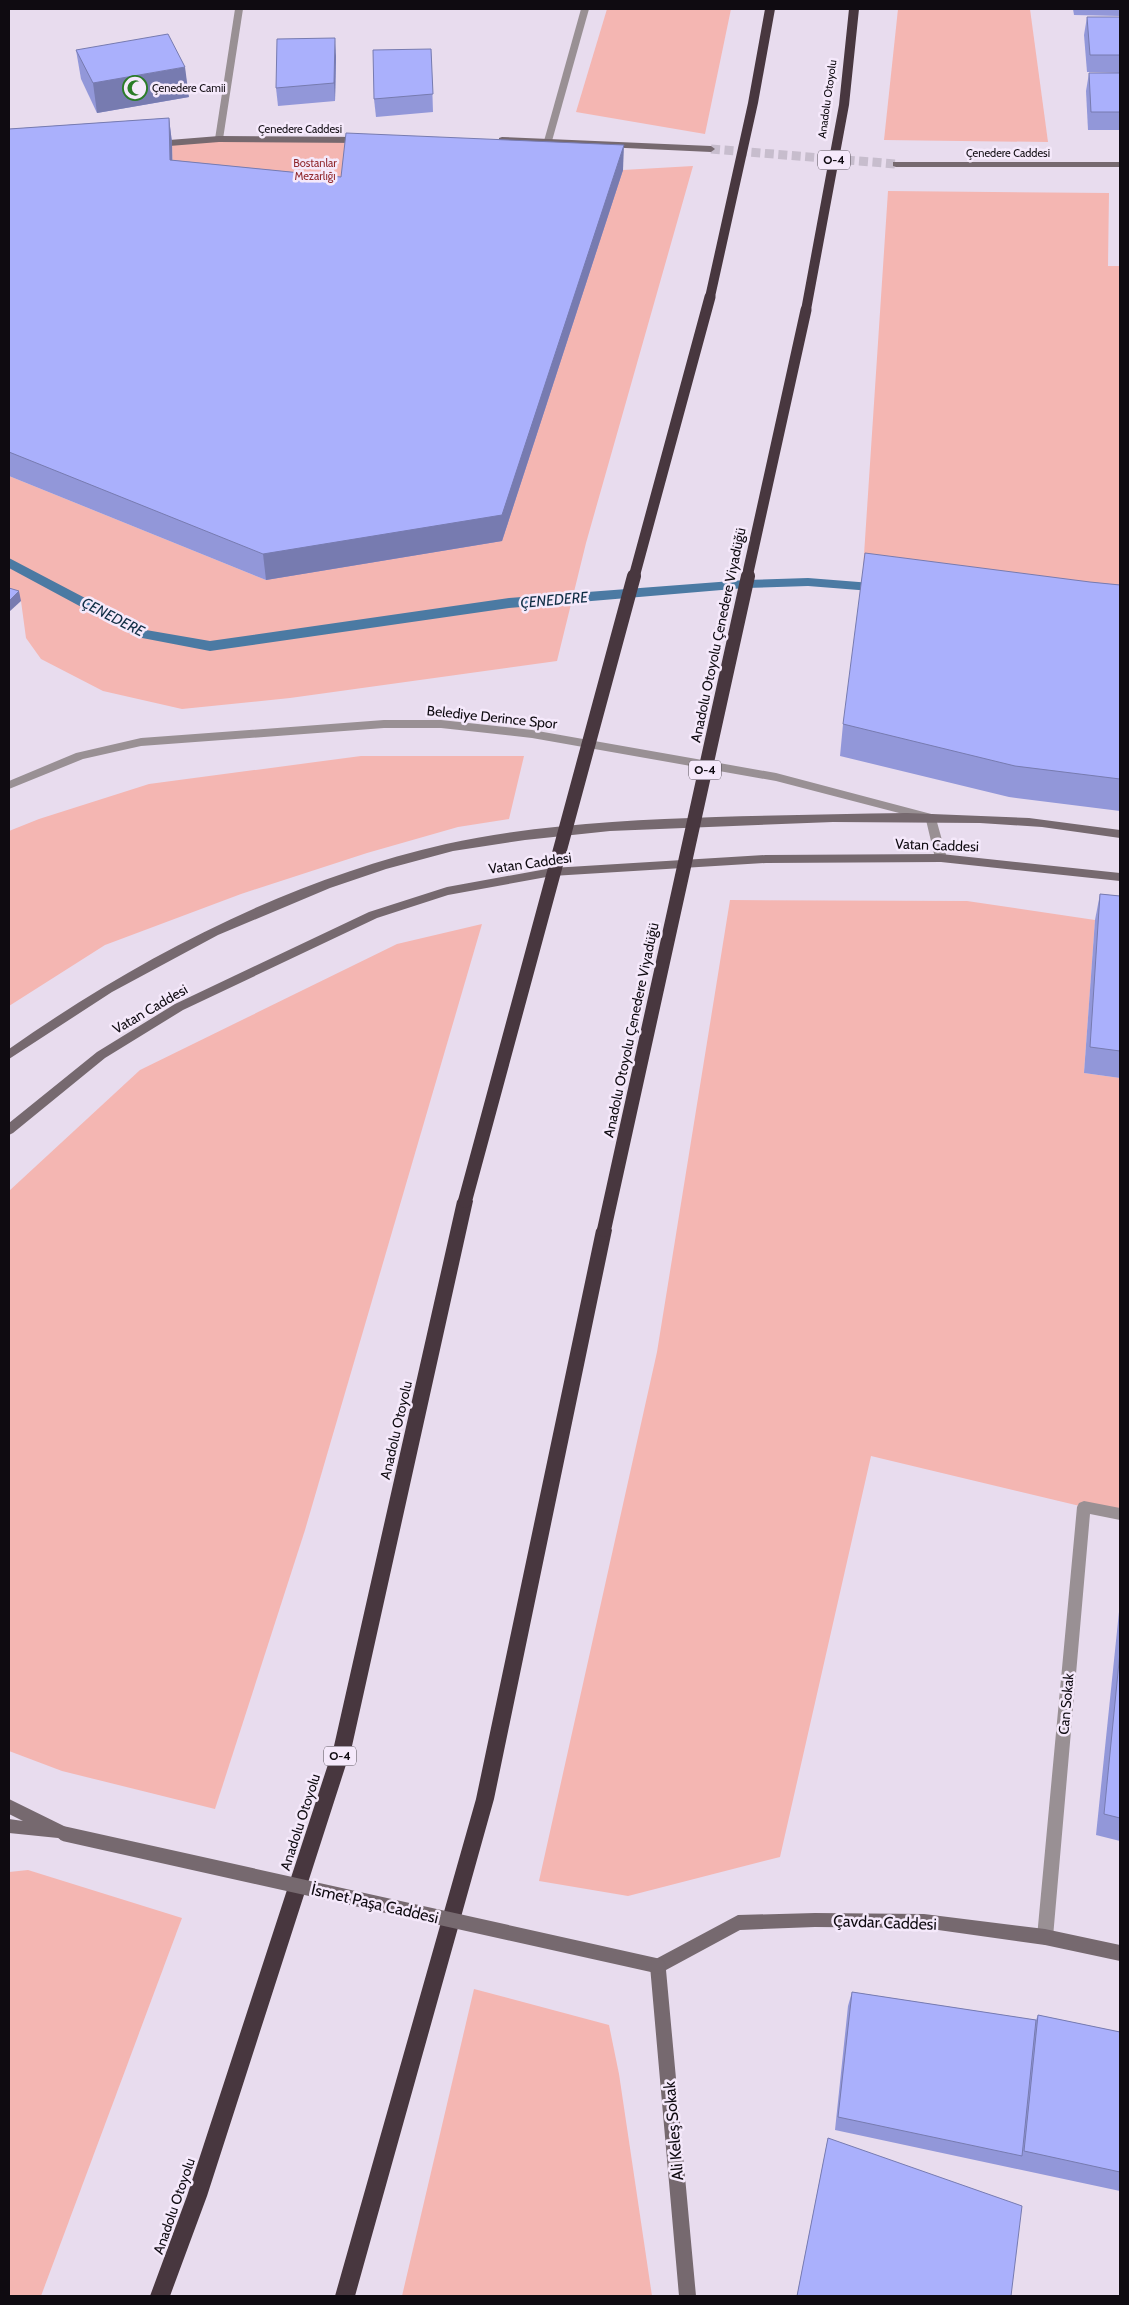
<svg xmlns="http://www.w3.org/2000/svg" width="1129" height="2305" font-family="Cabin,sans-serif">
<rect width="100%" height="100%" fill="#e8dcee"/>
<g fill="#f4b6b2">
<polygon points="607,9 731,9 705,134 576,112"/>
<polygon points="898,9 1030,9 1048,142 884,140"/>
<polygon points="219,139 350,140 342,202 173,185 172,143"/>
<polygon points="693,166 586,543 557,661 290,698 182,709 103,691 41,659 26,638 21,601 9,597 9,476 266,580 623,170"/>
<polygon points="888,191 1109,193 1108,266 1120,266 1120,617 862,585"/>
<polygon points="361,756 524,756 509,819 458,827 367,853 241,894 105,945 9,1006 9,831 39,819 149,784"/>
<polygon points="730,900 967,901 1095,920 1084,1073 1120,1078 1120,1514 1084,1507 871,1456 780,1857 628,1896 539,1881 657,1352"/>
<polygon points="482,924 305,1530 215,1809 62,1771 9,1751 9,1191 140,1070 397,944"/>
<polygon points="28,1870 182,1918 41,2296 9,2296 9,1872"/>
<polygon points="474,1989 609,2025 619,2074 652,2296 402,2296"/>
</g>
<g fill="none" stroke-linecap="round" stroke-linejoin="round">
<polygon fill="#4b7aa3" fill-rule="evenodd" points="9,558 146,630 210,641 509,598 745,580 808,578 884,584 891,588 884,592 808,586 745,588 509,608 210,651 137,637 9,568"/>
<polyline stroke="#c7bdcd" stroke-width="9" stroke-dasharray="9 4.5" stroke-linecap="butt" points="711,149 896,164"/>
<polygon fill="#999094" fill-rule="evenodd" points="384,720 441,720 532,730 776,773 935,815 947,858 941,862 935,858 926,820 776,781 532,738 441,728 384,728 141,746 83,759 9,789 9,781 76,753 141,738"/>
<g fill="#999094" fill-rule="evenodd">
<polygon points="235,9 243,9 223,139 219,142 215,139"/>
<polygon points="581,9 589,9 552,141 545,143 544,141"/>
<polygon points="1084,1501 1120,1508 1120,1520 1090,1514 1053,1937 1051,1942 1045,1945 1039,1942 1037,1937 1077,1507 1079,1503"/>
</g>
<g fill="#76696f" fill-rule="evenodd">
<polygon points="219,136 362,137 366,140 362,143 219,142 157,147 153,144 157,141"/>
<polygon points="502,137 711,146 715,149 711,152 499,142 499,138"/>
<polygon points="893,162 1120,162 1120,167 896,167 893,166"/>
<path d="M907,813l122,5 91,12v8l-78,-11 -62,-4 -147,-1 -223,9 -85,9 -72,11 -67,18 -56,19 -112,47 -106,57 -103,67v-10c131,-92 279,-169 437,-205 87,-19 181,-24 270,-27 64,-2 127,-3 191,-4z"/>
<polygon points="941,854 1120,873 1120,881 941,862 766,863 552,876 448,895 377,918 183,1010 105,1058 13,1133 9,1135 9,1123 97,1052 175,1004 369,912 447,887 552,868 766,855"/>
<polygon points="9,1799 70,1829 73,1834 70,1839 65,1841 58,1838 9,1833 9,1819 23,1821 9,1814"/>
<polygon points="815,1913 924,1914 1045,1929 1120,1945 1120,1961 1045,1945 924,1928 815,1927 740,1930 666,1970 696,2296 679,2296 650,1966 652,1961 738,1915"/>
</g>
<g fill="#48373f" fill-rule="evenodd">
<polygon points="765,9 775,9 758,103 715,297 710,300 705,297 748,103"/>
<polygon points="849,9 859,9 849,105 811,310 806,313 801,310 839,105"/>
<polygon points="465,1195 470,1197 473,1201 352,1746 207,2196 170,2296 150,2296 187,2196 334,1746 457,1201 460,1197"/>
<polygon points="604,1224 609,1226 612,1230 494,1799 355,2296 335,2296 476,1799 596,1230 599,1226"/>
</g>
<polyline stroke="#76696f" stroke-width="15" points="65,1834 658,1966"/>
<g stroke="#48373f" stroke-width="11">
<polyline points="634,577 710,297"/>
<polyline points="747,577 806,310"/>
</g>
<g stroke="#48373f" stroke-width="14">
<polyline points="465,1201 634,576"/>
<polyline points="604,1230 748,576"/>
</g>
</g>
<g fill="#9297d9">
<polygon points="1073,9 1120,9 1120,16 1074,15"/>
<polygon points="1087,17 1120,17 1120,73 1087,72 1084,35"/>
<polygon points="431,49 433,112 376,117 374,99"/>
<polygon points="76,50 189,97 97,113 81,79"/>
<polygon points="336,56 335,101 278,106 276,88"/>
<polygon points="1089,73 1120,73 1120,130 1088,130 1086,91"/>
<polygon points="169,118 172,143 172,160 341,177 623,170 502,541 266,580 9,476 9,129"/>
<polygon points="1090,582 1120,585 1120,811 1009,797 840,756 843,724"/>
<polygon points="1100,894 1120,896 1120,1078 1084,1073 1095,920"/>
<polygon points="1120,1602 1120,1841 1096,1835"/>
<polygon points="852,1992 1036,2020 1038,2015 1120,2032 1120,2191 835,2130 848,2006"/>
<polygon points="828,2138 1011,2296 797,2296"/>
</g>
<g fill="#777bb0">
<polygon points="335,38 336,56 335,101 334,83"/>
<polygon points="185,67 189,97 97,113 93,83"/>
<polygon points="169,118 172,143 173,185 170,160"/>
<polygon points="624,145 623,170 502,541 266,580 263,554"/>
<polygon points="19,591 21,601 9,612 9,601"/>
</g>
<g fill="#aab0fc" stroke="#777bb0">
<polygon points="1087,17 1120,17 1120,55 1090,55"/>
<polygon points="168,34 185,67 93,83 76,50"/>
<polygon points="335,38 334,83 276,88 277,39"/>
<polygon points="431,49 433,94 374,99 373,50"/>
<polygon points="1089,73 1120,73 1120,112 1091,112"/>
<polygon points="169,118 170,160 341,177 346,133 624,145 502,515 263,554 9,452 9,129"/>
<polygon points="865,553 1090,582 1120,585 1120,779 1015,766 843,724"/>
<polygon points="9,588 19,591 9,601"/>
<polygon points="1100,894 1120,896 1120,1051 1090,1047"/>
<polygon points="1120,1652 1120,1818 1104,1814"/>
<polygon points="852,1992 1036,2020 1022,2156 838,2117"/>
<polygon points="1038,2015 1120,2032 1120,2172 1024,2151"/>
<polygon points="828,2138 1022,2206 1011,2296 797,2296"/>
</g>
<defs>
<symbol id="mosque-ring" viewBox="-11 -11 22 22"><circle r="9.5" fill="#f5e9fb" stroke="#2b7c28" stroke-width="1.5"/><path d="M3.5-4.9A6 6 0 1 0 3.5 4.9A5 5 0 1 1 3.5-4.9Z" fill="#2b7c28"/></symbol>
</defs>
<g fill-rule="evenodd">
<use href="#mosque-ring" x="121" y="74" width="28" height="28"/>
</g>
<g text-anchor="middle" stroke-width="5" stroke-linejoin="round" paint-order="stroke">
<g font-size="11" fill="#0f0b11" stroke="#f5e9fb" text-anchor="start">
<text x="152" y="92">Çenedere Camii</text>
</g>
<g font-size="11" fill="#0f0b11" stroke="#f5e9fb">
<text transform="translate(827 99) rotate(-82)" y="4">Anadolu Otoyolu</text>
<text x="300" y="133">Çenedere Caddesi</text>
<text x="1008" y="157">Çenedere Caddesi</text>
</g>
<g font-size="11" fill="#91292d" stroke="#f5e9fb">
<text x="315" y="167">Bostanlar<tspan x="315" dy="13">Mezarlığı</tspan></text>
</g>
<g fill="#f5e9fb" stroke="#544e57" stroke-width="1">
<rect x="818" y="150.5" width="32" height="19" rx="4"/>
<rect x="689" y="760.5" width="32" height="19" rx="4"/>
<rect x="324" y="1746.5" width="32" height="19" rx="4"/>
</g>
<g font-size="12" font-weight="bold" fill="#0f0b11">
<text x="834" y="164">O-4</text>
<text x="705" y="774">O-4</text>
<text x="340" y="1760">O-4</text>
</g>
<g font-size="14" fill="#0f0b11" stroke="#f5e9fb">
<text transform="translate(718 635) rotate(-78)" y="5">Anadolu Otoyolu Çenedere Viyadüğü</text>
<text transform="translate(492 717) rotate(6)" y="5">Belediye Derince Spor</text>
<text transform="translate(937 845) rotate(2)" y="5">Vatan Caddesi</text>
<text transform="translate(530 863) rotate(-8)" y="5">Vatan Caddesi</text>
<text transform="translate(150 1009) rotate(-30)" y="5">Vatan Caddesi</text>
<text transform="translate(631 1030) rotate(-78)" y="5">Anadolu Otoyolu Çenedere Viyadüğü</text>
<text transform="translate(396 1430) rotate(-77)" y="5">Anadolu Otoyolu</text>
<text transform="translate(1066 1704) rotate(-85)" y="5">Can Sokak</text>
<text transform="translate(300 1822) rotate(-72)" y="5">Anadolu Otoyolu</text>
<text transform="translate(174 2206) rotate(-71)" y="5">Anadolu Otoyolu</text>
</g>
<g font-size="15" font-style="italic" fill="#102e45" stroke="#f5e9fb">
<text transform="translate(554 600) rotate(-5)" y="5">ÇENEDERE</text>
<text transform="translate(113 617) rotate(27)" y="5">ÇENEDERE</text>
</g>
<g font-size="16" fill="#0f0b11" stroke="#f5e9fb">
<text transform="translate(375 1903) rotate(13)" y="6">İsmet Paşa Caddesi</text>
<text transform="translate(885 1922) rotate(2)" y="6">Çavdar Caddesi</text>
<text transform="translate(673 2131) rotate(-95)" y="6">Ali Keleş Sokak</text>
</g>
</g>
<rect width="1129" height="2305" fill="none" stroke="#0f0b11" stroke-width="20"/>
</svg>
